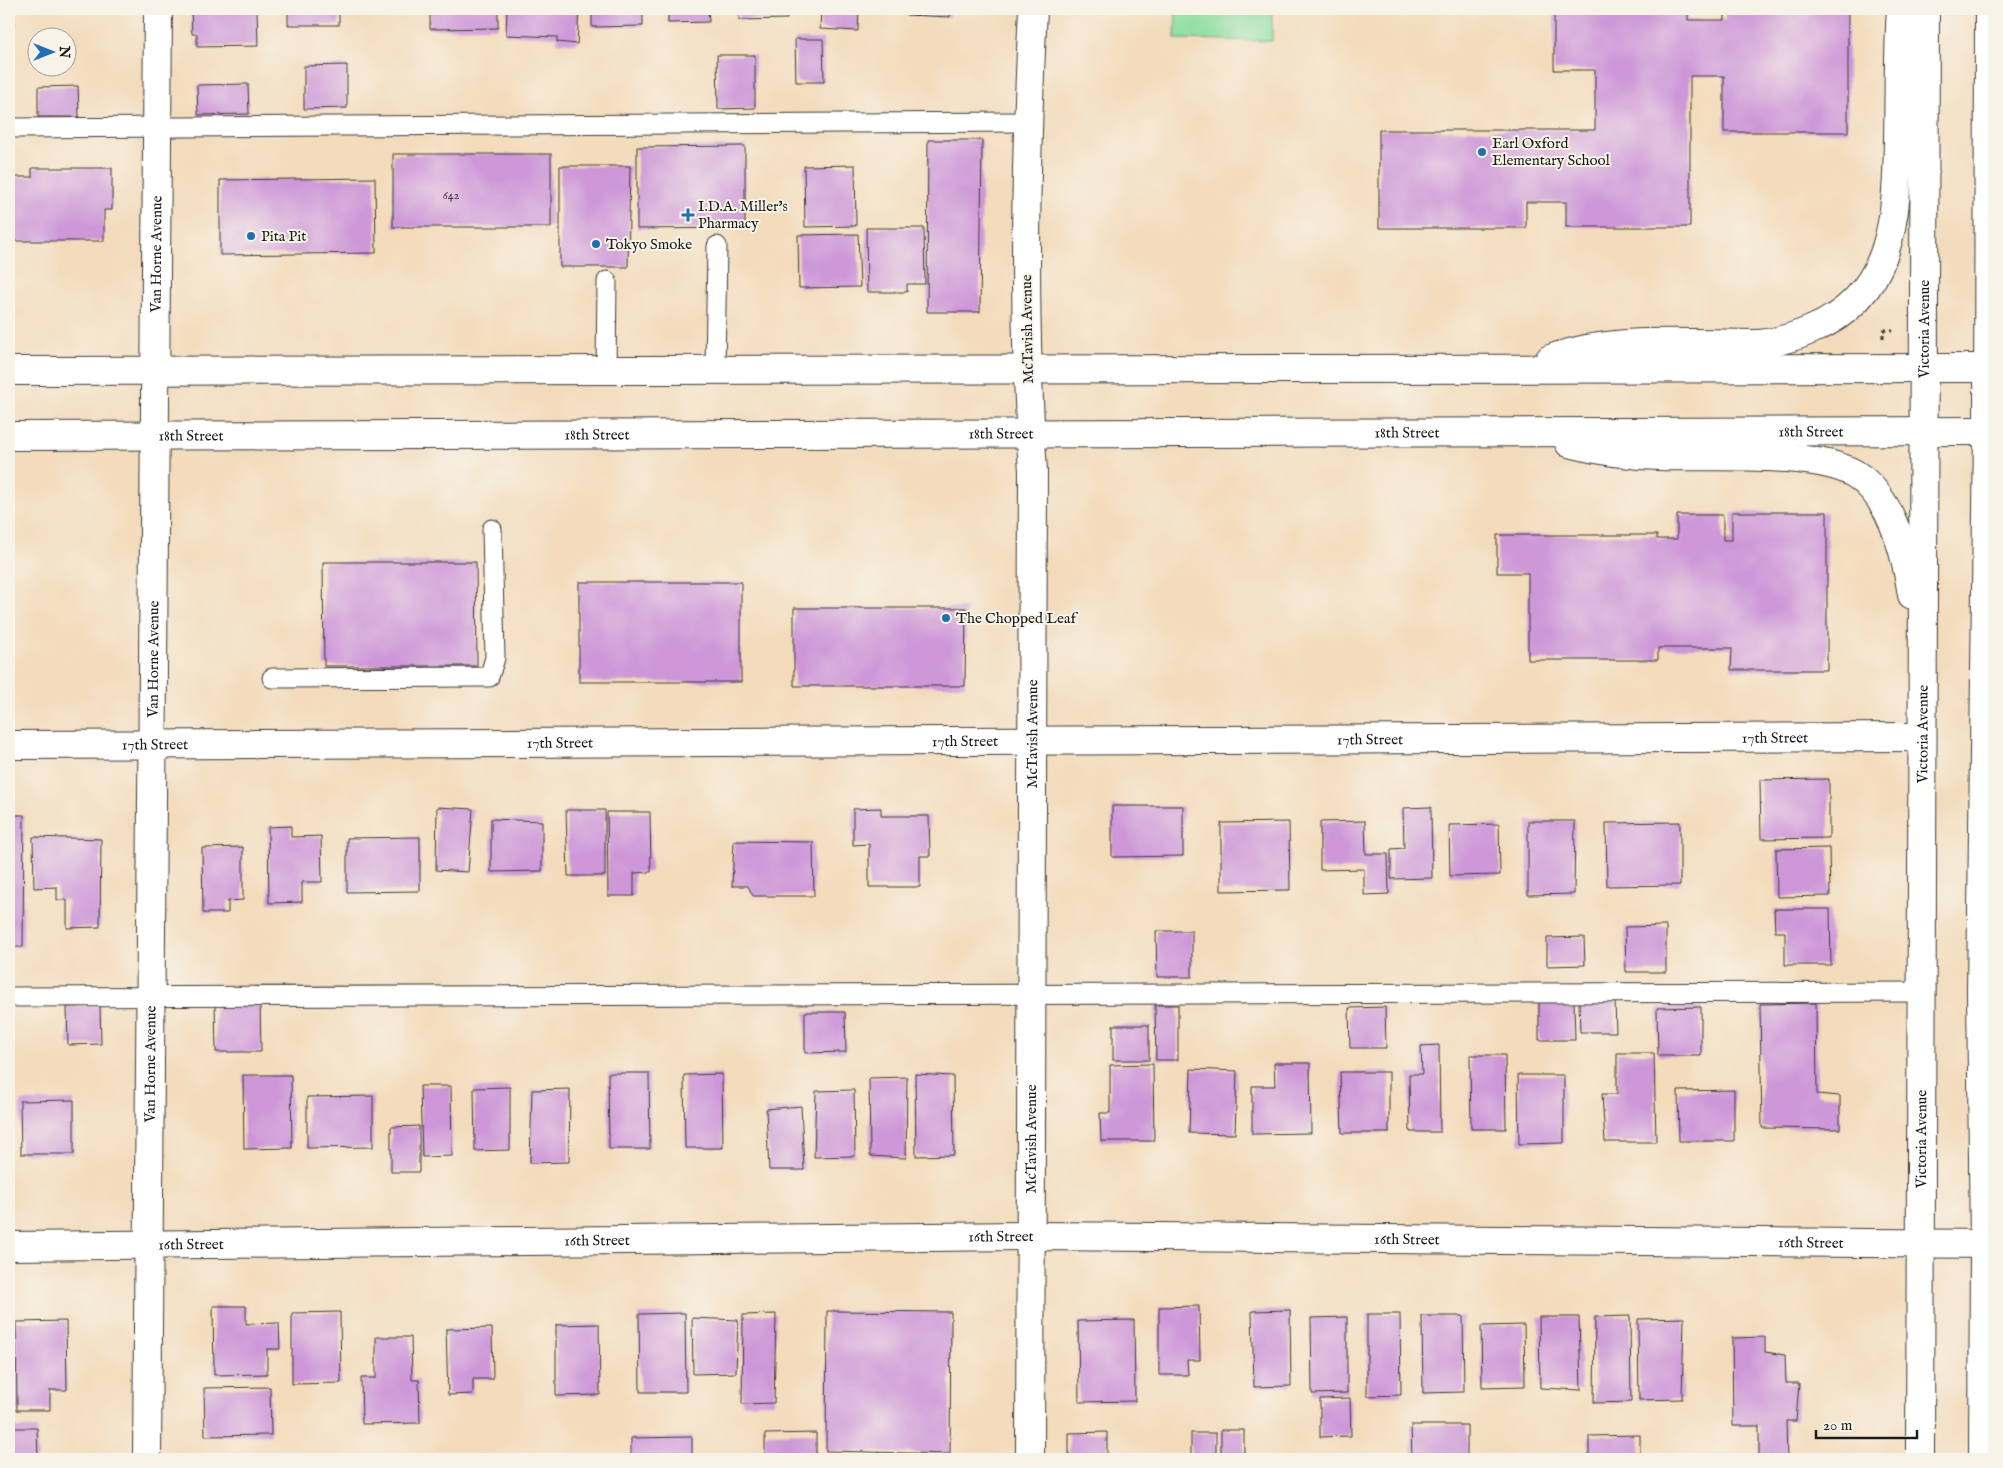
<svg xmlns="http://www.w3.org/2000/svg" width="2003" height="1468" font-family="'IM FELL English',serif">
<rect width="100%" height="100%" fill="#f7f3e8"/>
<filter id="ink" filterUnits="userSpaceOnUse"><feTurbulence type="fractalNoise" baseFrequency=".02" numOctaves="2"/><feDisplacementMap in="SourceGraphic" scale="10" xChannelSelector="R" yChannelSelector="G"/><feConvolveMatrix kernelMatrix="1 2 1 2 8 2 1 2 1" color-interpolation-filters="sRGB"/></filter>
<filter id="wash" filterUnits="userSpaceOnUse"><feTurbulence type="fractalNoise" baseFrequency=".0096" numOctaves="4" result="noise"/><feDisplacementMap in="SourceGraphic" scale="20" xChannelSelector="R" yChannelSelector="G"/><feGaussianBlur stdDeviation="1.12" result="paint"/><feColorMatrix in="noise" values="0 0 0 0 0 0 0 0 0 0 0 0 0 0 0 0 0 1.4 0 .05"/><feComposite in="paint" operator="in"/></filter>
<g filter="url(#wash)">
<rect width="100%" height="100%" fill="#f3dbbc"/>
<polygon fill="#89dd9f" stroke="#527c5e" points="1176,9 1272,9 1272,41 1175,39"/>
<g id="blocks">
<g fill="#cd97d8">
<rect x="9" y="9" width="5" height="15"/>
<polygon points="191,9 257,9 258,46 197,47 197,34 192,34"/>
<rect x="288" y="9" width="51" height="16"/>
<polygon points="430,9 498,9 498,28 430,29"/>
<polygon points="507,9 579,9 577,44 557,42 557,37 506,35"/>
<polygon points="592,9 643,9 643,26 592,27"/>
<polygon points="668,9 708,9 709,22 668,23"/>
<polygon points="739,9 787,9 787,19 739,20"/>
<polygon points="821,9 859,9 858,31 820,29"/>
<polygon points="907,9 950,9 950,17 906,15"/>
<polygon points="1554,9 1688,9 1688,20 1725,20 1725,9 1848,9 1848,132 1724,132 1724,76 1690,76 1690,227 1566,227 1566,202 1526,202 1526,228 1379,228 1379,130 1595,130 1595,70 1554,70"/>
<polygon points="795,39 823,39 824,82 796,82"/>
<polygon points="717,55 755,55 755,108 718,109"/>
<polygon points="347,65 347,108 304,109 304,66"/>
<polygon points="248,84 249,114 198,115 197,85"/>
<polygon points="78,86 79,117 38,117 38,87"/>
<polygon points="928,140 982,140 980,312 927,312"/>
<polygon points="745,146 745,228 637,229 637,147"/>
<rect x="393" y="154" width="158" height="73"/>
<polygon points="855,165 856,226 805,227 804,166"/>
<polygon points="560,166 630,166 628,267 560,267"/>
<polygon points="32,168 112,168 112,210 104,210 104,241 9,241 9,177 32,177"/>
<polygon points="375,178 376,253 220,255 220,180"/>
<polygon points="866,228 924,228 925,284 907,284 907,292 867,292"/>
<polygon points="858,234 860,287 799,288 798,235"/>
<polygon points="1732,512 1827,512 1827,670 1731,670 1732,648 1658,648 1658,660 1528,660 1528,573 1497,573 1497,535 1657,535 1657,539 1677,539 1677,515 1723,515 1723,540 1732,540"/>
<polygon points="323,562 476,562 477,666 324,666"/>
<rect x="579" y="582" width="162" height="100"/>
<polygon points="794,608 966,608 965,686 794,686"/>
<polygon points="1829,779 1829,838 1761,839 1760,780"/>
<polygon points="1112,806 1183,806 1183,856 1112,857"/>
<polygon points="437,807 473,809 468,872 436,870"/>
<polygon points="1431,807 1432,878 1391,879 1391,849 1404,848 1403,808"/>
<polygon points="881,808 881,816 929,816 930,856 920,856 920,887 869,887 869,844 853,845 853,809"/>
<polygon points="566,810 605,810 605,876 568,876"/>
<polygon points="607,812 650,812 651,872 634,873 634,896 608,896"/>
<polygon points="9,815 24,815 23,947 9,947"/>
<polygon points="491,819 542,821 542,871 491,872"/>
<polygon points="1365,821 1366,854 1388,854 1389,894 1364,895 1364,869 1320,870 1320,822"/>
<polygon points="1528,821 1575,821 1574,894 1528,895"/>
<polygon points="1289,822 1290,890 1221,891 1221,823"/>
<polygon points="1680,822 1680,885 1607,886 1606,823"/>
<polygon points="1499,824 1500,875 1450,876 1449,825"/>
<polygon points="291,826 291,837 321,836 322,882 302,882 302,902 269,903 268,827"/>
<polygon points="33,837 101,839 100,927 67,928 67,900 57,900 57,887 34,888"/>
<polygon points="420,837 420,891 347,892 347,838"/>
<polygon points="734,841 813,842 814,896 753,896 748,886 732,886"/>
<polygon points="243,847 243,900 228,901 228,913 203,913 202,848"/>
<polygon points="1829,848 1830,896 1777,897 1776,849"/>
<polygon points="1774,909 1830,909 1831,965 1785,965 1785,932 1775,932"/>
<polygon points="1666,926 1666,972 1626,972 1625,927"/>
<polygon points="1156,931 1192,931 1192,977 1157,977"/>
<polygon points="1584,937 1585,965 1547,966 1547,938"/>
<polygon points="1615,1001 1616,1032 1580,1032 1579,1002"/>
<polygon points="1539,1002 1574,1002 1575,1040 1539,1040"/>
<polygon points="1816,1003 1817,1094 1840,1096 1840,1129 1762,1128 1760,1004"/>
<polygon points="215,1004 260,1004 261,1052 216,1052"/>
<polygon points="1155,1005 1178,1005 1178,1060 1156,1060"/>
<polygon points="100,1006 101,1044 68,1045 67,1007"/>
<polygon points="1385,1007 1386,1048 1350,1048 1349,1008"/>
<polygon points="1701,1007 1701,1056 1658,1056 1657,1008"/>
<polygon points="805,1012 845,1012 846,1052 805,1053"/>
<rect x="1113" y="1025" width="36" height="35"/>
<polygon points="1439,1045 1440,1132 1410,1132 1409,1074 1422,1074 1421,1046"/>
<polygon points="1617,1053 1654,1053 1656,1142 1605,1142 1602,1094 1617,1094"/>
<polygon points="1470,1055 1505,1055 1506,1129 1471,1129"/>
<polygon points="1274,1063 1310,1063 1311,1133 1252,1134 1252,1086 1275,1086"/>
<polygon points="1153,1064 1154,1141 1101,1141 1100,1113 1110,1113 1110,1065"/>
<polygon points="1191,1069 1237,1071 1235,1134 1189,1133"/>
<polygon points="1340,1072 1389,1072 1389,1133 1342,1133"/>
<polygon points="608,1073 649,1073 650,1149 609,1149"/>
<polygon points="722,1074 723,1148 685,1148 684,1075"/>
<polygon points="915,1074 953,1076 954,1155 916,1156"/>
<polygon points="243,1075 291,1075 292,1148 244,1149"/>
<polygon points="1518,1075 1564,1075 1564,1143 1519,1144"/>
<polygon points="907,1077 906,1158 870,1156 869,1078"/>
<polygon points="420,1086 451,1086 452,1156 422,1157"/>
<polygon points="510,1087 510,1150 475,1151 474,1088"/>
<polygon points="570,1089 569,1162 530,1163 532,1090"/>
<polygon points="854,1090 855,1156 814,1157 816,1091"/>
<polygon points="1734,1090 1734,1141 1679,1141 1678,1091"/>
<polygon points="373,1096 373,1147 307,1148 307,1097"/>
<polygon points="74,1100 74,1154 21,1154 20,1101"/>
<polygon points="801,1106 804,1170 769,1170 766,1109"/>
<polygon points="419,1126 419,1172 391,1172 391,1127"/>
<polygon points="213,1306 246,1306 246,1324 279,1323 280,1349 267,1349 267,1374 214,1375"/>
<polygon points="1199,1306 1200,1360 1187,1360 1188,1375 1159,1375 1159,1307"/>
<polygon points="1290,1310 1291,1386 1254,1387 1252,1311"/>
<polygon points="827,1311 951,1312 950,1454 826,1451"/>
<polygon points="340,1312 341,1383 292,1384 292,1313"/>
<polygon points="685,1313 686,1392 640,1392 639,1314"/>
<polygon points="776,1314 774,1403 742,1404 743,1315"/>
<polygon points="1367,1314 1400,1314 1401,1395 1367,1396"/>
<polygon points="1422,1316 1463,1316 1464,1392 1423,1393"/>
<polygon points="1630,1316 1631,1402 1594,1403 1595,1317"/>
<polygon points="1347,1317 1347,1393 1312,1394 1311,1318"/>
<polygon points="1539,1317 1579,1317 1581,1390 1540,1388"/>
<polygon points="692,1318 738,1320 736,1373 693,1374"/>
<polygon points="1684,1318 1682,1399 1639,1400 1638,1319"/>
<polygon points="1134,1320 1135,1401 1079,1402 1078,1321"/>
<polygon points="66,1321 67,1390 50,1390 50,1410 17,1410 16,1322"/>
<polygon points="599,1324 600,1395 556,1396 556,1325"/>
<polygon points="1524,1325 1525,1386 1482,1387 1481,1326"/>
<polygon points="492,1328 493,1379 473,1379 473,1394 448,1395 446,1329"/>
<polygon points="376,1337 411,1337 412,1380 419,1380 420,1423 362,1424 361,1378 376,1378"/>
<polygon points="1765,1337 1765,1352 1785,1355 1786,1383 1799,1383 1796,1421 1786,1421 1787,1459 1759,1459 1759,1426 1733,1426 1732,1338"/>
<polygon points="270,1387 271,1435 205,1436 204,1388"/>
<polygon points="1350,1398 1351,1436 1320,1437 1320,1399"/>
<polygon points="1411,1425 1467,1425 1467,1459 1412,1459"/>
<polygon points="10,1428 37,1428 38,1459 10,1459"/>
<rect x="1221" y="1430" width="23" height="29"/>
<polygon points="1107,1432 1107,1459 1069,1459 1069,1433"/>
<polygon points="816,1433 816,1459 765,1459 765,1434"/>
<rect x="1191" y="1433" width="25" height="26"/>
<polygon points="1640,1435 1640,1459 1589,1459 1589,1436"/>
<polygon points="692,1437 692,1459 631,1459 631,1438"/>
</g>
</g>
</g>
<g filter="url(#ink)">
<use href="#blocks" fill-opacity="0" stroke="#3c3934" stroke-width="1"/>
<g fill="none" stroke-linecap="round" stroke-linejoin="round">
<defs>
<g id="service">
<polyline points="9,128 1028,122"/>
<polyline points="606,370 607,281"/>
<polyline points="715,370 717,246"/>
<polyline points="272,678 489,677 495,658 492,529"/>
<polyline points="9,997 1921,992"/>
</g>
<g id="minor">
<path id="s1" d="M9,745l1912,-8"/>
<path id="s2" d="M9,1246l1022,-10 963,8"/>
<path id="s3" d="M147,1459c4,-483 7,-967 11,-1450"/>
<path id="s4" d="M1030,1459l3,-988c-11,-154 -8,-308 0,-462"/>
</g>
<g id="primary">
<path d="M1550,359c64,-23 136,-15 203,-15 19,0 41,-7 58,-14 83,-34 86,-115 87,-193 1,-42 0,-86 3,-128"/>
<polyline points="9,371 1994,368"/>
<path id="s5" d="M9,436l1985,-5"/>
<path d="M1569,443c30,8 60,12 91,13 48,2 156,-6 195,18 38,24 51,81 57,121"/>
<path id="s6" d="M1920,1459l5,-1450"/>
<polyline points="1983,1459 1984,1244 1981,992 1988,431 1989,9"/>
</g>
</defs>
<use href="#service" stroke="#3c3934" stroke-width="21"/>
<use href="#minor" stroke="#3c3934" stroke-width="30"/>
<use href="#primary" stroke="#3c3934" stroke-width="30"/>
<polyline stroke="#3c3934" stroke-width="3" stroke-dasharray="4 4" stroke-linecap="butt" points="1883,338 1883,330 1893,330"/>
<use href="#service" stroke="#fff" stroke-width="19"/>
<use href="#minor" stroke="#fff" stroke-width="28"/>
<use href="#primary" stroke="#fff" stroke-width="28"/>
</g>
</g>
<g fill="#1f6fb2" stroke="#f7f3e8" stroke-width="2">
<circle cx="1482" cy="152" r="5"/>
<path d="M685.5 207.5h5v5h5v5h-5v5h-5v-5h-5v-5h5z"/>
<circle cx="251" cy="236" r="5"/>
<circle cx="596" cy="244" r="5"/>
<circle cx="946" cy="618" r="5"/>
</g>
<g text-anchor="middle" stroke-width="4" stroke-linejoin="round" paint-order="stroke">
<g font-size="12" fill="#483b4b">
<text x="451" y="199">642</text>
</g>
<g font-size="15" fill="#1c1c1c" stroke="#f7f3e8" text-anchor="start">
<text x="1492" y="148">Earl Oxford<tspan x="1492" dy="17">Elementary School</tspan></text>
<text x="698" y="211">I.D.A. Miller's<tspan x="698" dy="17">Pharmacy</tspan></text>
<text x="261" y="241">Pita Pit</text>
<text x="606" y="249">Tokyo Smoke</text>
<text x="956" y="623">The Chopped Leaf</text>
</g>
<g font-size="15" fill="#1c1c1c" stroke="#f7f3e8">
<text dy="5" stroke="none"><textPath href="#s3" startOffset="1205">Van Horne Avenue</textPath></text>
<text transform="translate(1027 329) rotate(-91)" y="5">McTavish Avenue</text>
<text dy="5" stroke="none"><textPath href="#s6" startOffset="1130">Victoria Avenue</textPath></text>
<text dy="5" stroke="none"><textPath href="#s5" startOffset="1398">18th Street</textPath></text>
<text dy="5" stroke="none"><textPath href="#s5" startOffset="1802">18th Street</textPath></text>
<text dy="5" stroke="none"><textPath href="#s5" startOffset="992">18th Street</textPath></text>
<text dy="5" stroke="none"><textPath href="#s5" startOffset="182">18th Street</textPath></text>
<text dy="5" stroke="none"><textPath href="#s5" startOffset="588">18th Street</textPath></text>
<text dy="5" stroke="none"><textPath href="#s3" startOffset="800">Van Horne Avenue</textPath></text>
<text dy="5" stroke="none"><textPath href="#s4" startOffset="725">McTavish Avenue</textPath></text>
<text dy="5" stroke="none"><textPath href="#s6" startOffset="725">Victoria Avenue</textPath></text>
<text dy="5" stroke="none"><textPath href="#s1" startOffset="1766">17th Street</textPath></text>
<text dy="5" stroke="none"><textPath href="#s1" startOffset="1361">17th Street</textPath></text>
<text dy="5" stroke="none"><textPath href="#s1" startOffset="956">17th Street</textPath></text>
<text dy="5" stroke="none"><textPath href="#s1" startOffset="551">17th Street</textPath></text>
<text dy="5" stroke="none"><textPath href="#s1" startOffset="146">17th Street</textPath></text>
<text dy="5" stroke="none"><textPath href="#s3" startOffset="395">Van Horne Avenue</textPath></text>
<text dy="5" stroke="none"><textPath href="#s4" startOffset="320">McTavish Avenue</textPath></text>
<text dy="5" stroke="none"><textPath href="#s6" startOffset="320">Victoria Avenue</textPath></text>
<text dy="5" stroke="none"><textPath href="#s2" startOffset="992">16th Street</textPath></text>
<text dy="5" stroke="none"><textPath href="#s2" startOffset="1398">16th Street</textPath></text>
<text dy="5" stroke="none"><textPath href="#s2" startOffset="588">16th Street</textPath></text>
<text dy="5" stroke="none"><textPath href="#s2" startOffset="1802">16th Street</textPath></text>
<text dy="5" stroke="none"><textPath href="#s2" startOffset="182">16th Street</textPath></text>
</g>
</g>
<rect width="2003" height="1468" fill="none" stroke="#f7f3e8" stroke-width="30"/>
<g transform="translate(52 52) rotate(90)"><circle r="24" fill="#f7f3e8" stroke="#9f9d96"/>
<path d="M0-4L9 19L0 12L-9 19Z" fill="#1f6fb2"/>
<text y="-8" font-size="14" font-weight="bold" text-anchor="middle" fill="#1c1c1c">N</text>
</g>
<path d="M1816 1430v8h101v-8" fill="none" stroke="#1c1c1c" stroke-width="2.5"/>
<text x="1823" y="1430" font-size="15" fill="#1c1c1c" stroke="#f7f3e8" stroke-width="4" paint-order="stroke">20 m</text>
</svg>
